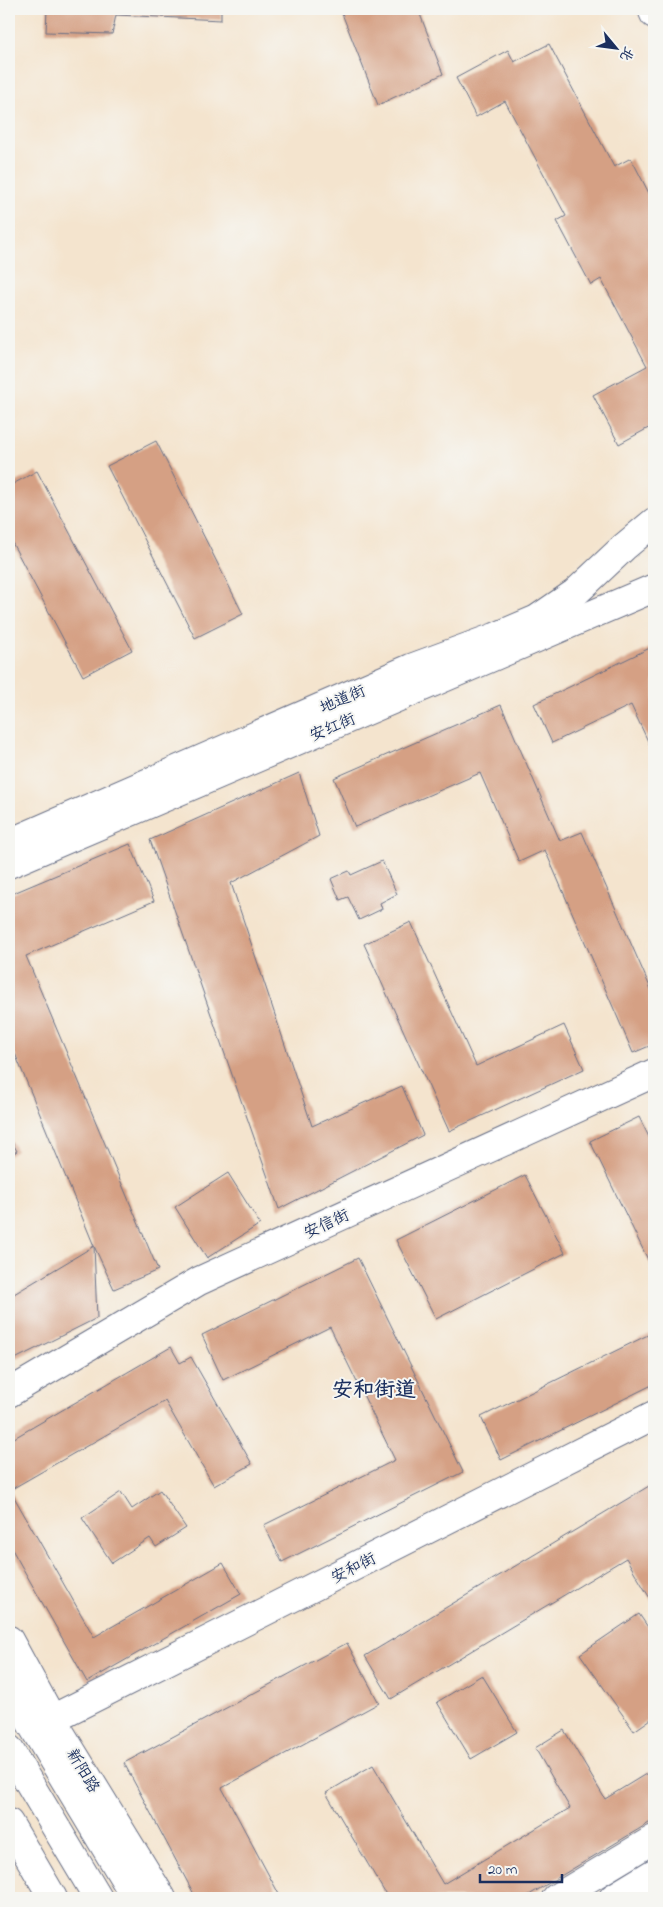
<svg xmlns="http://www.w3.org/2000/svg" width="663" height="1907" font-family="'Indie Flower','LXGW WenKai TC',sans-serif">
<rect width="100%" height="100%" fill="#f6f6f2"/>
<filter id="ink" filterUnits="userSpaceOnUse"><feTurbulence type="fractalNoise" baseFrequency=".02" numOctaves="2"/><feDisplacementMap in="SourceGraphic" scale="10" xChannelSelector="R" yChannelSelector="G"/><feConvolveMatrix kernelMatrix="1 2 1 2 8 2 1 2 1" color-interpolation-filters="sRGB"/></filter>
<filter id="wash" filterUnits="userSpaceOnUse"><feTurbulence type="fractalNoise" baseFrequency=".0096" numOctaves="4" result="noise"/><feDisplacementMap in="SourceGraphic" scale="20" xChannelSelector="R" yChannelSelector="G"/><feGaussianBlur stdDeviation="1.12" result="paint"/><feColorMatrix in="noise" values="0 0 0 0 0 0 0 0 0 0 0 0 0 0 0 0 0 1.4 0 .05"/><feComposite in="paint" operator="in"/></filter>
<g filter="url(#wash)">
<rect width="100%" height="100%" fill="#f4e4ce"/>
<g id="blocks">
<g fill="#d5a084">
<polygon points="47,9 221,9 221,20 116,15 112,34 46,32"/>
<polygon points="309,9 418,9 443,74 378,105 341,11 309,10"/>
<polygon points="549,44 614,167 631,158 654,203 654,425 619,444 593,395 647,366 601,279 591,285 557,221 566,216 505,101 476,117 456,78 508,50 514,62"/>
<polygon points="156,441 243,614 195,638 107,466"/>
<polygon points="37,471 132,650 83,676 9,537 9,486"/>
<polygon points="654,646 654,754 631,705 552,743 534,704"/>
<polygon points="501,705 560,841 582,832 654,996 654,1044 633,1053 545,850 519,862 480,773 355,827 334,778"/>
<polygon points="299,773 319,836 231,883 312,1126 402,1086 423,1135 279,1209 150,840"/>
<polygon points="130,844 154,901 26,956 158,1270 114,1289 94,1246 9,1039 9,895"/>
<polygon points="382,861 397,894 380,903 382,909 359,920 348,897 340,900 331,879 349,871 351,875"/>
<polygon points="411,922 476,1066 564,1025 584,1069 449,1131 364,944"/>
<polygon points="639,1117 654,1147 654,1272 590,1141"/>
<polygon points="9,1137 17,1151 9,1156"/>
<polygon points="228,1173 260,1224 207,1258 175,1207"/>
<polygon points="525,1175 565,1253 436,1319 396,1240"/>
<polygon points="94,1246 97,1318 9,1362 9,1297"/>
<polygon points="358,1258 463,1472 282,1562 264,1525 395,1460 330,1327 223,1380 202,1335"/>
<polygon points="654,1332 654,1384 501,1460 481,1417"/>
<polygon points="171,1347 180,1363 191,1357 252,1464 214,1486 165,1401 10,1490 94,1637 223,1563 241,1594 87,1682 9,1544 9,1441"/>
<polygon points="654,1483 654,1605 626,1558 391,1699 365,1656"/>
<polygon points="160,1490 186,1528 156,1547 150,1538 112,1563 82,1518 121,1492 132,1509"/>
<polygon points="639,1614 654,1636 654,1717 634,1731 580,1654"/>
<polygon points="347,1643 379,1703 222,1788 281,1898 196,1898 124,1763"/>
<polygon points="482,1675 517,1732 471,1759 437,1702"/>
<polygon points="564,1730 605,1799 654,1769 654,1820 524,1898 388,1898 326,1793 373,1765 443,1884 570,1808 535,1748"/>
</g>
</g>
</g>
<g filter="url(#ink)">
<use href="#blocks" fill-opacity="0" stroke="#676e85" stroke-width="1"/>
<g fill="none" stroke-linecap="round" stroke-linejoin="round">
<defs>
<polyline id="street" points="9,1393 199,1281 654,1073"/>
<g id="secondary">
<polyline points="9,843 411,668 495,637 537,619 575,593 624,547 654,522"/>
<polyline points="9,864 654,588"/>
<polyline points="52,1719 654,1415"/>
<polyline points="556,1898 654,1839"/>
</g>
<g id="primary">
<polyline points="652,9 654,14"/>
<polyline points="9,1640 52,1719 162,1898"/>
<polyline points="9,1823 53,1898"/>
</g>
<g id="highway">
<polyline points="9,1687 136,1898"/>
<polyline points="9,1749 98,1898"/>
<polyline points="613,1898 654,1873"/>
</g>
</defs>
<use href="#street" stroke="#676e85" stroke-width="30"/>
<use href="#secondary" stroke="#676e85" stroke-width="30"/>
<use href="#primary" stroke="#676e85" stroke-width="30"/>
<use href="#highway" stroke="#676e85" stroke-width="30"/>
<use href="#street" stroke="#fff" stroke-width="28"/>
<use href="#secondary" stroke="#fff" stroke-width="28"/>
<use href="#primary" stroke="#fff" stroke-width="28"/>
<use href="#highway" stroke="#fff" stroke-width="28"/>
</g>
</g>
<g text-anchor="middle" stroke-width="4" stroke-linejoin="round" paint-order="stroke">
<g font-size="16" fill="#1b2f5e" stroke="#f6f6f2">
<text transform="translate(342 698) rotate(-23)" y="6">地道街</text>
<text transform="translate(332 726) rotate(-23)" y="6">安红街</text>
<text transform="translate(326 1223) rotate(-25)" y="6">安信街</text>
<text transform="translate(353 1567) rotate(-27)" y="6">安和街</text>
<text transform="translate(84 1770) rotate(59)" y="6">新阳路</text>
</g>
<g font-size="21" font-weight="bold" fill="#1b2f5e" stroke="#f6f6f2">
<text x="374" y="1396">安和街道</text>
</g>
</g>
<rect width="663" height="1907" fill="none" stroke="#f6f6f2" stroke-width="30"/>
<g transform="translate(616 48) rotate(119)" stroke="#f6f6f2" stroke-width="4" paint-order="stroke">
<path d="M0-4L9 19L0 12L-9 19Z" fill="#1b2f5e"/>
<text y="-8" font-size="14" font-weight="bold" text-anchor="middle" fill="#1b2f5e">北</text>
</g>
<path d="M480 1874v8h82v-8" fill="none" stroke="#1b2f5e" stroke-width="2.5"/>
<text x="488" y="1874" font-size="15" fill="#1b2f5e" stroke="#f6f6f2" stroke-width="4" paint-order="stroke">20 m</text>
</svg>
